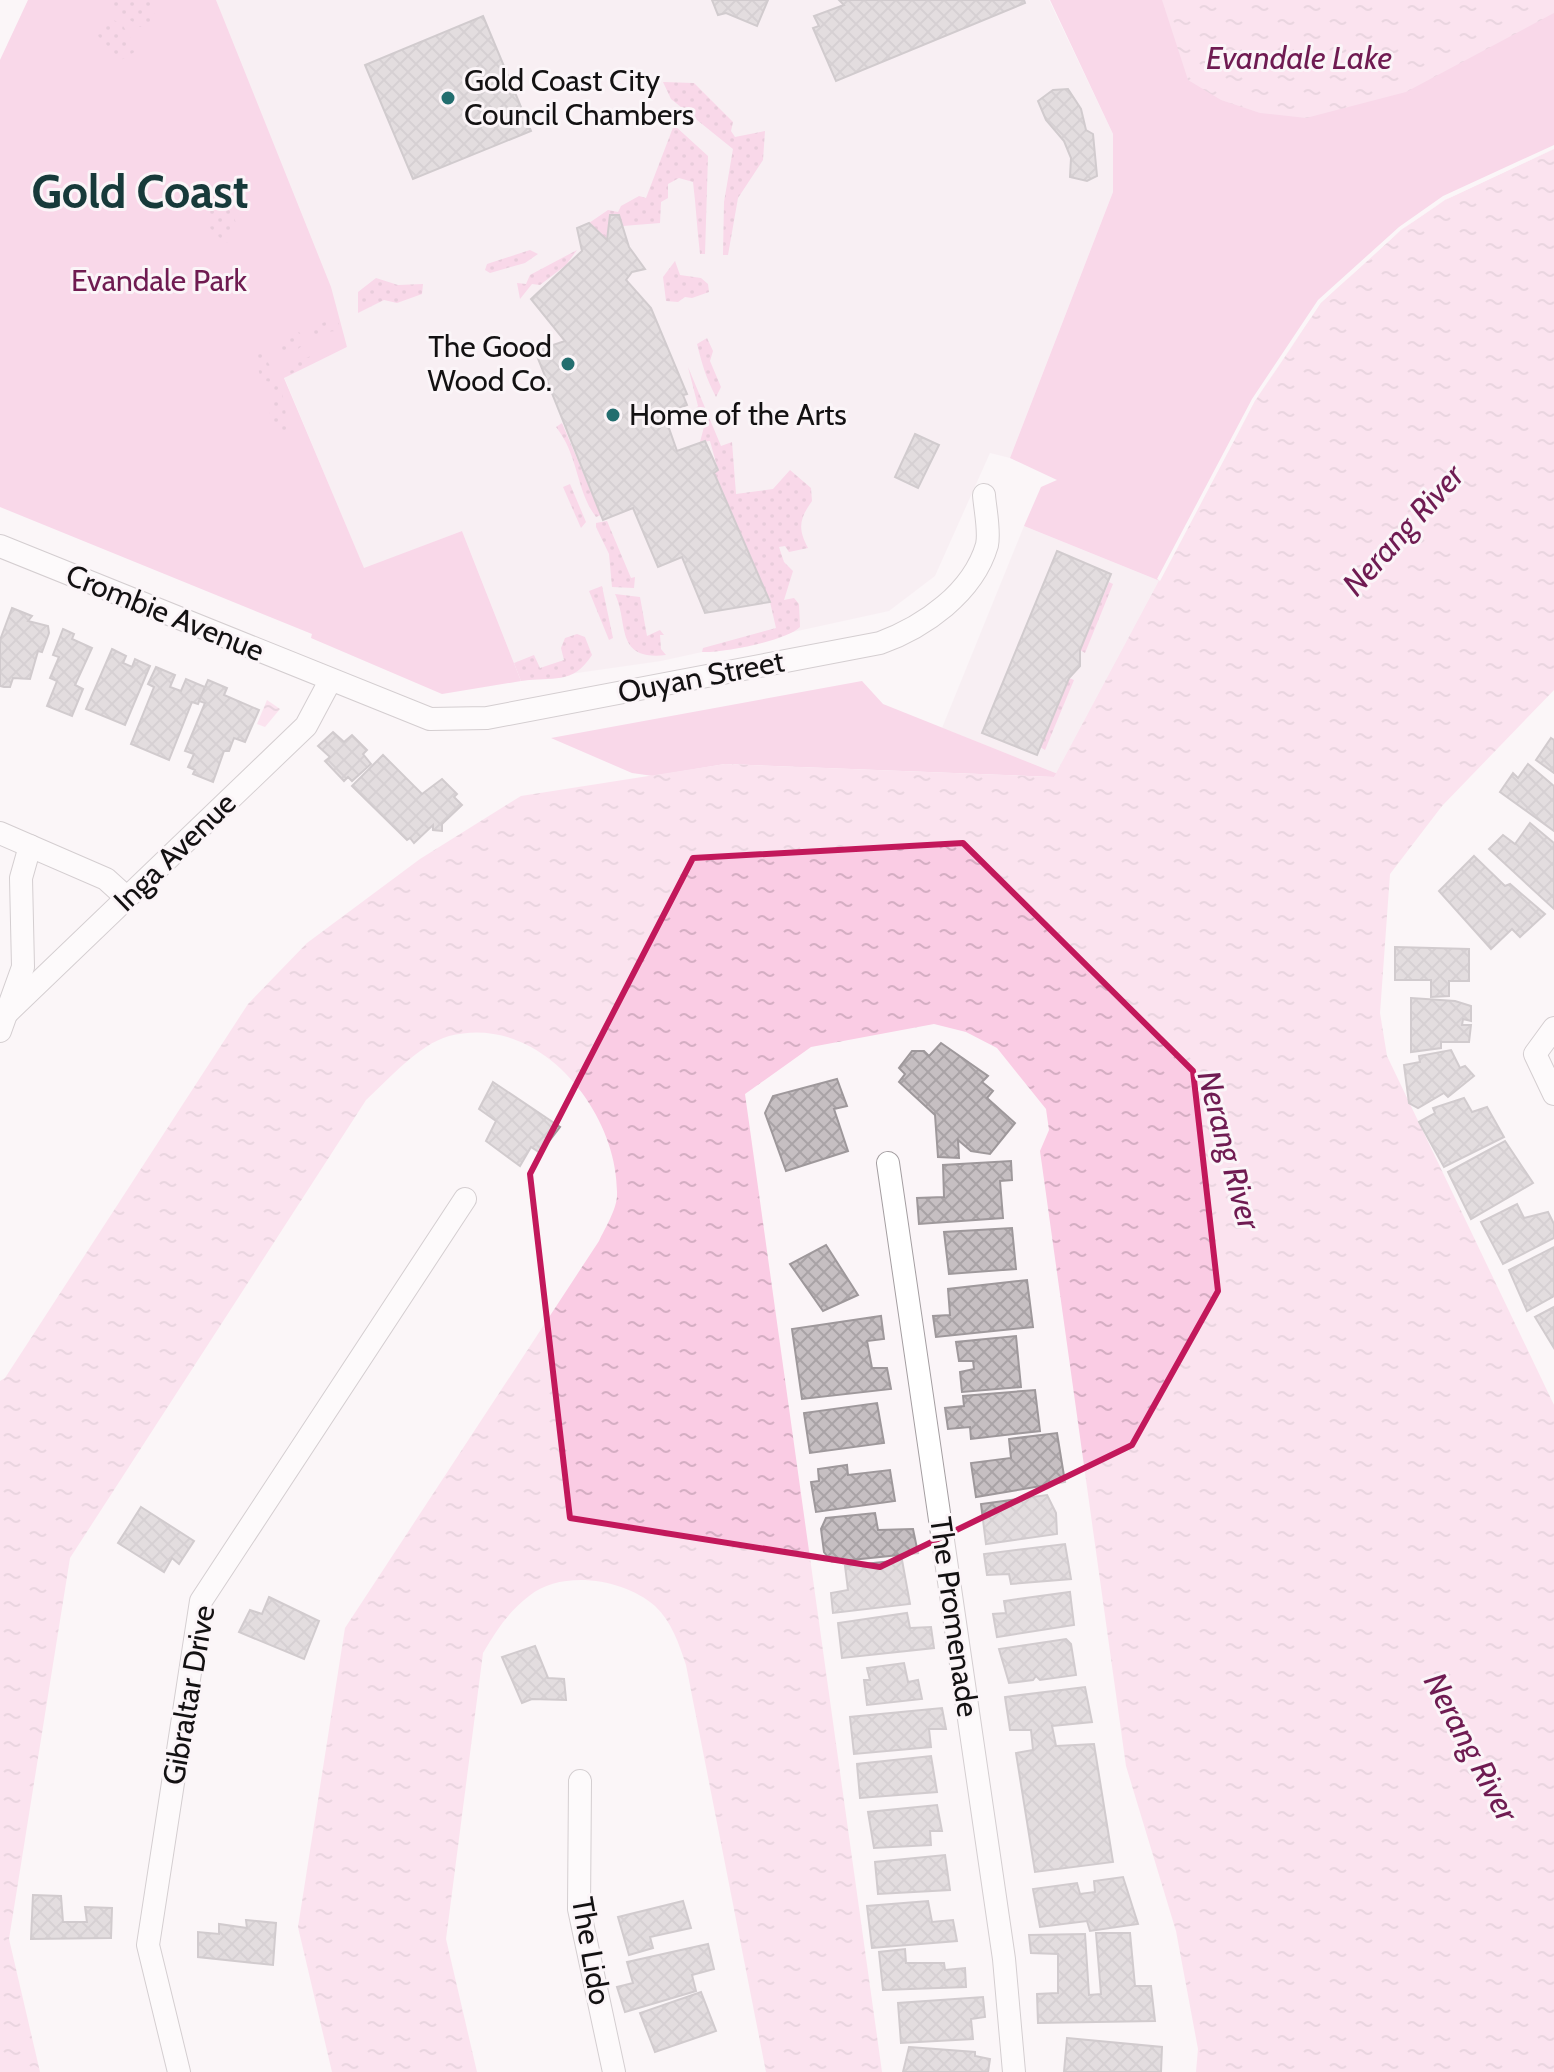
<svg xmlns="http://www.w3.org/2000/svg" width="1554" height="2072" font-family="Cabin,sans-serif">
<defs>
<pattern id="garden-dots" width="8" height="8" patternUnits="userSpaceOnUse" patternTransform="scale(2)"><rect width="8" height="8" fill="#f5b3d7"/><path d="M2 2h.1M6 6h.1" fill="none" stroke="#d199b8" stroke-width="1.8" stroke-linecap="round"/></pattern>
<pattern id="water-ripples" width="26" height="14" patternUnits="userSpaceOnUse" patternTransform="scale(2)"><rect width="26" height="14" fill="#facce4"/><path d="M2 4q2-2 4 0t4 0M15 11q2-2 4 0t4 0" fill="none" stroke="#d5aec3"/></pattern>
<pattern id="building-cross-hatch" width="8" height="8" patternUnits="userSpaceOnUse" patternTransform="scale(2)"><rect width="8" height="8" fill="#c6bfc2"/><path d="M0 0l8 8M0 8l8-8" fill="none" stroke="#a9a3a6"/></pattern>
</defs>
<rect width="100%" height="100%" fill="#fbf5f8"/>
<g fill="#f4e7ee">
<polygon points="216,0 1049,0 1113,134 1113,192 1010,458 990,453 935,576 889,611 661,661 521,681 462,531 364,569 284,377 347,347"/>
<polygon points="1024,526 1160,581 1058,774 942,728"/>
</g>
<g fill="#f5b3d7">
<polygon points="28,0 216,0 331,287 347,347 284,378 364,568 462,531 521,681 442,694 311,638 312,634 0,507 0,60"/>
<path d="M1050,0h504v149c-36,17 -76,31 -110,52 -147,89 -207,235 -284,380l-136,-55 17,-39 16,-7 -47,-22 103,-266v-58z"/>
<polygon points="862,681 883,704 1058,774 1054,777 725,764 653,776 632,773 551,738"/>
</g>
<g fill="url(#garden-dots)">
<polygon points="115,0 164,0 151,5 157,21 140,27 111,7"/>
<polygon points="106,15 123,26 138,50 121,60 97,35"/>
<polygon points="663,82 694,83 733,122 731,131 735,137 765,131 763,160 738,198 728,255 723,255 724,202 733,149 671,99"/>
<path d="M674,125l34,31 -3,98h-5c-3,-25 -4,-48 -7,-72l-14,-4 -11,6v14l-7,4 -1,21 -37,3 -4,-11h-9l-3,25 -18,-17 19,-13 10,2 3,-6 18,-10 7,2z"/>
<polygon points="208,197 212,205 227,200 238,228 225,233 228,242 225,243 208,226 205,198"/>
<polygon points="530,250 538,254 525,263 490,273 485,270 487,264"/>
<polygon points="577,250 566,265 540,285 532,284 520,299 517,283 526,284 530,275"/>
<polygon points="675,261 680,275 701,278 708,284 709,292 692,298 685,297 678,302 666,301 663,277"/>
<polygon points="376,278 398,285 423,284 422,294 397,303 384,300 358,313 358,292"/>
<polygon points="332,319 339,323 335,331 326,332 323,337 311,336 310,328"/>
<polygon points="299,332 306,342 298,349 277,353 270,347"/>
<path d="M707,338l6,13 -3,10 11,26 -5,10c-10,-19 -14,-33 -19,-53z"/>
<path d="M258,349c22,26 32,59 27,91l-16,-22 6,-35 -14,-3 -7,-29z"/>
<polygon points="311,356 315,361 285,377 281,368"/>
<path d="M688,367l33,79 11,-4 4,52 37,-5 17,-19 21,18 1,13c-12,17 -15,27 -4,47l-19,4 -4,-6 -6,1 5,15 9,9 -9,29 10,-2 5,6 1,23c-14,14 -78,26 -98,25l1,-4 73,-20 -6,-26 -56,-129 4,-3 -8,-29 -10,1 4,-15 -12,-14 6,-7z"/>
<path d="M562,423l39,92 -5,2c-20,-26 -17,-61 -40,-90z"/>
<polygon points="570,484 586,522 581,528 563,487"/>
<polygon points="607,521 631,578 635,577 634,588 612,587 609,554 596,527 596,523"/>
<polygon points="1109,582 1113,584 1085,653 1080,650"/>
<polygon points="602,586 613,638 609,640 589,591"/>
<path d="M615,594l25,3 7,39 13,-6 4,5h-4l1,14 5,6c-52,6 -37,-32 -51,-61z"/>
<path d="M577,634l8,3 7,18c-20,31 -39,21 -71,26l-7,-18 20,-8 6,13 24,-8 -3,-12 4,-10z"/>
<polygon points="1069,678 1074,680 1045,750 1040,747"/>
</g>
<g fill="url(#water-ripples)">
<polygon points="1162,0 1554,0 1554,13 1406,92 1306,118 1260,113 1221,100 1188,80"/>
<path d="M1554,149v541l-112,116 -52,68 -10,139 7,43 167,349v667h-358l2,-23 -22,-118 -50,-165 -86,-615 9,-21 -3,-21 -49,-61 -31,-16 -32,-8 -123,23 -66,47 137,978h-116l-80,-407c-7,-21 -14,-43 -31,-59 -31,-27 -92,-37 -126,-10 -21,16 -33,35 -46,57l-37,286 31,133h-145l-34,-145 47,-299 254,-387c6,-13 18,-32 18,-46 2,-83 -78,-183 -168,-159 -31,9 -59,42 -83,64l-296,458 -61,381 31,133h-40v-691l5,-3 243,-374 59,-61 113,-84 101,-63 204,-32 329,13 201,-376 66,-98 80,-73 44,-30z"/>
<polygon points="267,700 280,709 265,727 257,724"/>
</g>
<polygon fill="#fbf5f8" points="1554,145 1554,149 1445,200 1401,230 1321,303 1255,401 1160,581 1157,579 1252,399 1318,300 1399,227 1443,196"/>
<g fill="url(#building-cross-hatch)" stroke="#9e989b" stroke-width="2">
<polygon points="712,0 768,0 757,26 726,13 718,15"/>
<polygon points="839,0 1024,0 1025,3 836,81 813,28 819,26 814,16 844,5"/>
<polygon points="483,16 531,131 413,179 365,65"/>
<polygon points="1068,89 1081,109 1086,130 1093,134 1097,176 1087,181 1070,177 1071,158 1064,141 1046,120 1038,101 1053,90"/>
<polygon points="610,215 619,215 629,247 645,269 632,272 626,280 651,308 687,394 683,395 687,405 664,414 677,451 705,441 718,470 714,473 770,602 705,613 682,557 658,567 633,508 603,520 535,351 565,341 531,299 582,251 577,228 589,223 607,240"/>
<polygon points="915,434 939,445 918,488 895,477"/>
<polygon points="1057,551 1111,574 1080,650 1080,666 1069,678 1037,755 982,733"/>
<polygon points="12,608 32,616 28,621 48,626 49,633 42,652 38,651 30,679 13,678 10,687 4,687 0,686 0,640"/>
<polygon points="63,629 74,634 72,639 92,648 75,685 83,689 72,716 47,706 57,681 50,678 59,657 53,655"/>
<polygon points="112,649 126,656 123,663 132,667 135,659 150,666 125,725 86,709"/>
<polygon points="156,667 175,675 170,687 181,691 186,679 205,687 198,704 192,702 169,760 131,744 154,687 148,684"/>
<polygon points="208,680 227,688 224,695 259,710 245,742 234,738 229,751 224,751 213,782 193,774 195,770 188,767 194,754 185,751 205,703 199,701"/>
<polygon points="333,732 344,742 352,735 367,750 363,754 371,764 352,781 348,777 344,781 325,761 330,757 318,746"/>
<polygon points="1551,738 1554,740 1554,773 1536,760"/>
<polygon points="383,755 422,794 442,779 457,794 454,797 462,805 442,824 442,831 433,830 433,825 414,843 410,838 407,840 352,786"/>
<polygon points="1528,764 1554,786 1554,831 1500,792 1513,773 1518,778"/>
<polygon points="1530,823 1554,843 1554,909 1489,849 1503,835 1515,844"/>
<polygon points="1474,856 1505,886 1510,884 1545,914 1520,937 1512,929 1491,949 1439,891"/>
<polygon points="1395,947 1469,949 1469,981 1449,981 1449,996 1431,997 1431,980 1395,980"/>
<polygon points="1411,998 1455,1001 1471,1006 1471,1021 1463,1019 1462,1025 1471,1025 1469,1042 1441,1042 1441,1048 1411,1052"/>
<polygon points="941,1043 988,1076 982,1082 993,1091 987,1098 1015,1123 990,1154 971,1151 958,1140 959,1158 938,1157 935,1115 899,1082 905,1074 899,1068 912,1051 924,1051 929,1056"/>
<polygon points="1451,1050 1460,1068 1465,1066 1474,1076 1448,1097 1444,1093 1418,1108 1409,1103 1404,1065 1420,1062 1419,1056"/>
<polygon points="837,1079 847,1106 834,1109 848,1151 786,1171 765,1113 773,1096"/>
<polygon points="493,1082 560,1127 540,1153 531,1147 520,1166 486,1141 496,1121 479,1109"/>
<polygon points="1464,1098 1472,1112 1487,1107 1504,1137 1444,1167 1419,1122 1435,1113 1433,1108"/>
<polygon points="1505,1141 1533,1183 1471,1219 1448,1172"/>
<polygon points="1011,1161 1012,1180 1000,1181 1003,1218 919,1224 917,1198 944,1197 943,1165"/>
<polygon points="1517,1204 1524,1218 1548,1212 1554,1224 1554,1238 1503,1264 1481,1222"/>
<polygon points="1012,1228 1016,1269 949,1274 944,1232"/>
<polygon points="826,1245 858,1295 823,1311 790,1264"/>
<polygon points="1554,1247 1554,1296 1527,1311 1509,1270"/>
<polygon points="1027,1280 1033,1327 936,1337 933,1316 950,1315 948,1289"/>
<polygon points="1554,1307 1554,1348 1535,1317"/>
<polygon points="881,1316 884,1339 867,1341 872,1368 887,1368 891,1389 802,1399 792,1329"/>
<polygon points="1016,1336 1021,1387 962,1392 960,1372 974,1369 973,1361 959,1361 956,1342"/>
<polygon points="1035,1390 1040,1431 971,1439 970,1427 948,1429 945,1408 964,1406 963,1396"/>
<polygon points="877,1403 884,1443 810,1453 804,1413"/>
<polygon points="1057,1433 1065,1482 976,1497 971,1463 1011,1458 1009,1439"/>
<polygon points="847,1465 848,1475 890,1470 895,1501 816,1512 811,1482 819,1481 818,1469"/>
<polygon points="1047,1495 1056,1513 1057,1534 986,1544 981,1504"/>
<polygon points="141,1507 194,1541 179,1564 172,1558 164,1572 118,1543"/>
<polygon points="875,1513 878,1530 913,1529 918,1553 832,1562 824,1552 821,1529 826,1518"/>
<polygon points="1065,1544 1071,1579 1011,1584 1009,1574 987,1575 984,1554"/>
<polygon points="902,1560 910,1604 833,1613 831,1593 848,1590 845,1566"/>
<polygon points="1070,1592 1074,1625 997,1637 993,1614 1006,1613 1004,1601"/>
<polygon points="269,1597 319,1621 304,1659 239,1632 250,1610 262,1614"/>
<polygon points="907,1613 910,1628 931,1627 934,1648 842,1658 838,1623"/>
<polygon points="1066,1639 1071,1644 1076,1675 1040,1680 1036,1676 1033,1680 1009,1683 999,1649"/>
<polygon points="535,1646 548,1678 564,1679 566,1700 532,1699 522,1703 502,1657"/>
<polygon points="904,1663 908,1682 918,1680 922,1699 867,1705 864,1680 870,1680 867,1668"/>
<polygon points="1085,1687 1092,1722 1052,1726 1056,1746 1094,1744 1113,1862 1035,1872 1016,1753 1033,1750 1031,1730 1010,1730 1005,1697"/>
<polygon points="942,1708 946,1729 929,1729 931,1747 854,1754 850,1717"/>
<polygon points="931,1756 937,1792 860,1798 857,1764"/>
<polygon points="937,1805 942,1831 930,1831 931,1845 874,1848 868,1812"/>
<polygon points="945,1855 950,1890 878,1894 875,1862"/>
<polygon points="1123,1877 1138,1924 1090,1931 1087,1921 1040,1927 1033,1889 1077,1883 1080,1894 1095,1892 1094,1881"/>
<polygon points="33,1895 61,1896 63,1922 87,1922 85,1907 112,1908 111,1938 31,1939"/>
<polygon points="683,1901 691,1928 650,1937 653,1948 629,1955 618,1917"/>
<polygon points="928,1901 932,1922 953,1920 957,1941 872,1948 867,1906"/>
<polygon points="246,1920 276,1923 273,1965 198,1957 198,1932 219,1934 219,1924 247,1928"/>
<polygon points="1096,1933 1130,1933 1135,1986 1151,1986 1155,2021 1038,2023 1037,1994 1058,1993 1058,1954 1031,1953 1029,1935 1085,1934 1089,1995 1101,1994"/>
<polygon points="708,1944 714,1969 692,1975 696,1991 625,2012 617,1987 633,1983 627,1962"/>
<polygon points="905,1949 906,1963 944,1963 945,1970 965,1968 966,1987 883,1990 879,1952"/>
<polygon points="701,1992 716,2031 655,2052 640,2013"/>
<polygon points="983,1997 985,2017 971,2019 973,2039 901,2043 898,2003"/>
<polygon points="1067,2038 1162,2047 1161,2072 1064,2072"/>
<polygon points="909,2047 975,2052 975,2056 990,2059 988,2072 903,2072"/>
</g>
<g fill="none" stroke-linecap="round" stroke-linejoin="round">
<defs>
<g id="minor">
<path d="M0,546l430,173 57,-1 393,-75c44,-16 93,-50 107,-98 3,-14 -2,-36 -3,-50"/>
<polyline points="0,833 106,879 127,898"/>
<polyline points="8,1012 306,726 330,681"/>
<polyline points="1554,1028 1535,1054 1554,1094"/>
<polyline points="0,1031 23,967 21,878 30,846"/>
<polyline points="888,1163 1004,1959 1014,2072"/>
<polyline points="580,1781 579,1909 614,2072"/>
<polyline points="179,2072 148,1945 201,1601 465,1199"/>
</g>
</defs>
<use href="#minor" stroke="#a49ea1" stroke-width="24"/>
<use href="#minor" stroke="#fff" stroke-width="22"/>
</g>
<path d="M0 0H1554V2072H0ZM963,843l230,228 25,220 -86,154 -252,122 -310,-49 -40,-344 163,-316z" fill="#fbf5f8" fill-opacity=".55" fill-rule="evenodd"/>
<path fill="none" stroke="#c2185b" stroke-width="6" stroke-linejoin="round" d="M963,843l230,228 25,220 -86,154 -252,122 -310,-49 -40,-344 163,-316z"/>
<g fill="#236e6f" stroke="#fbf5f8" stroke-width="3">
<circle cx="448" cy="98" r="8"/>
<circle cx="568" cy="364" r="8"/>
<circle cx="613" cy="415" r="8"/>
</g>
<g text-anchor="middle" stroke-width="6" stroke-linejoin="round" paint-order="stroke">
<g font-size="30" fill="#131112" stroke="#fbf5f8" text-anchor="start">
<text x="464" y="91">Gold Coast City<tspan x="464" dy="34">Council Chambers</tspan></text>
<text x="552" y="357" text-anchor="end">The Good<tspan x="552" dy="34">Wood Co.</tspan></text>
<text x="629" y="425">Home of the Arts</text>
</g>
<g font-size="30" fill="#6f1b51" stroke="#fbf5f8">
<text x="159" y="291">Evandale Park</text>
</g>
<g font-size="30" fill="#131112" stroke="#fbf5f8">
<text transform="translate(165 613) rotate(22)" y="10">Crombie Avenue</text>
<text transform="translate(701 677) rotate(-11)" y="10">Ouyan Street</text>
<text transform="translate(175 852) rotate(-44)" y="10">Inga Avenue</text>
<text transform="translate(954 1617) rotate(82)" y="10">The Promenade</text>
<text transform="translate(189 1695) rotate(-80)" y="10">Gibraltar Drive</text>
<text transform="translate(591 1951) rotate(80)" y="10">The Lido</text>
</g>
<g font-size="32" font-style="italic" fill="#6f1b52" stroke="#fbf5f8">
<text x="1299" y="69">Evandale Lake</text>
<text transform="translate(1403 530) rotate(-48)" y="11">Nerang River</text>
<text transform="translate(1229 1150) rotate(75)" y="11">Nerang River</text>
<text transform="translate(1471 1747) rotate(62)" y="11">Nerang River</text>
</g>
<g font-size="46" font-weight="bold" fill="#173a3a" stroke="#fbf5f8">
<text x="140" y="208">Gold Coast</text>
</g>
</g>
</svg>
